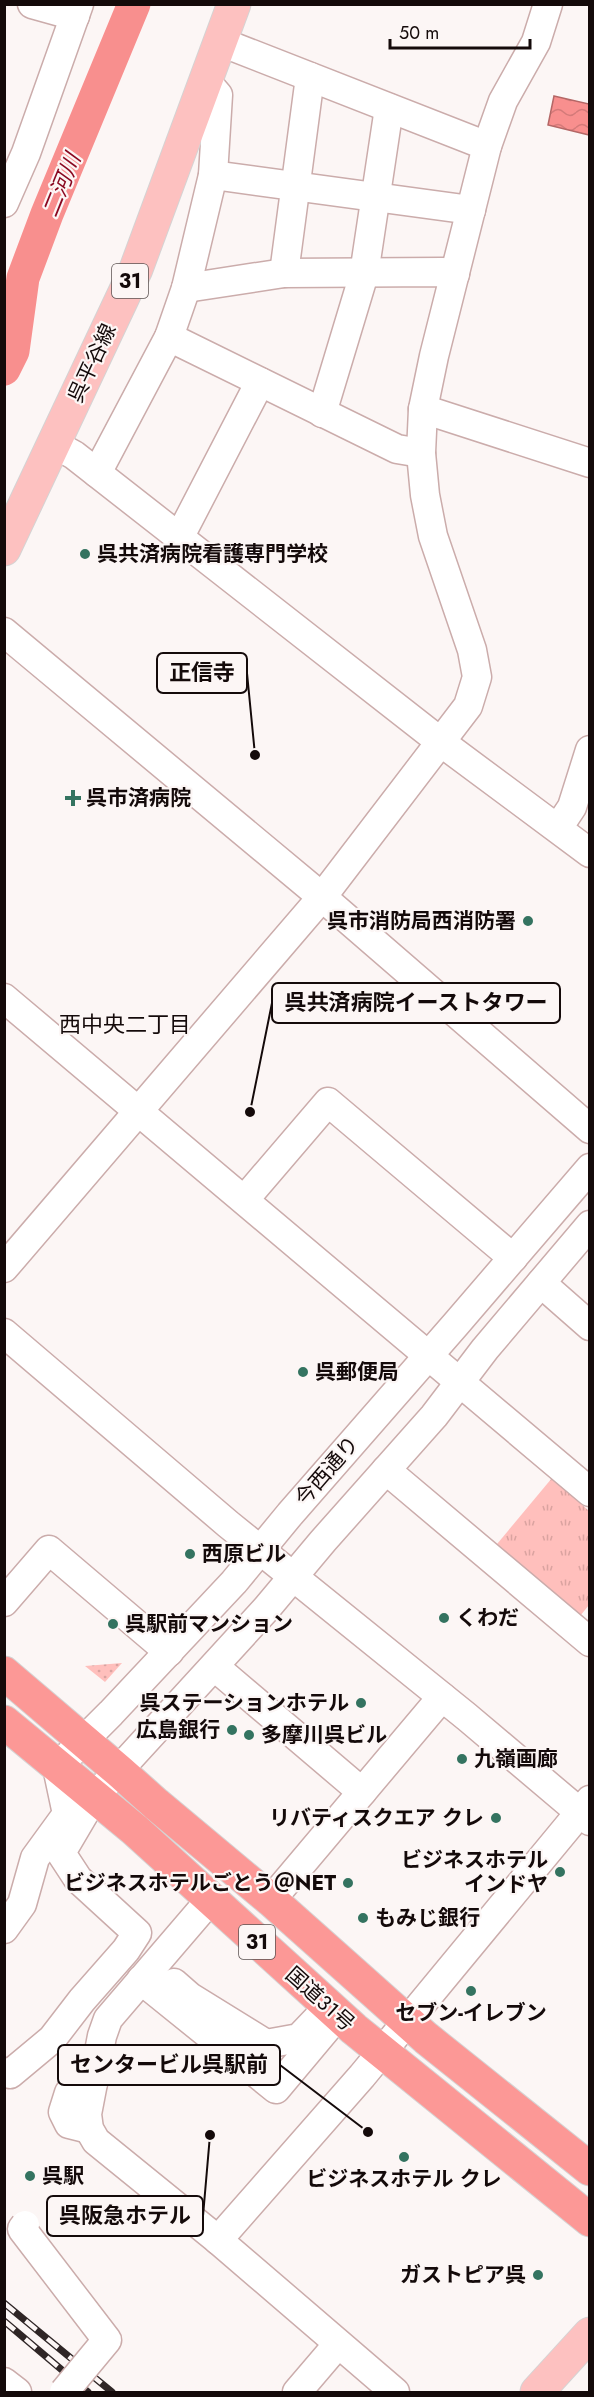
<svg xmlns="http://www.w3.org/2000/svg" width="594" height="2397" font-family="Jost,'Noto Sans JP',sans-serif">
<defs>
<pattern id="grass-dots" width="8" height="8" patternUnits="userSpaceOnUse" patternTransform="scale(1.5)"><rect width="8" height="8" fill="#ffbfbc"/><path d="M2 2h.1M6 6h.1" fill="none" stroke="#daa3a0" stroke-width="1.8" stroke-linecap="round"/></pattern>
<pattern id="park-tufts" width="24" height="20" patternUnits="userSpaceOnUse" patternTransform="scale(1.5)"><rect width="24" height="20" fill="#ffbfbc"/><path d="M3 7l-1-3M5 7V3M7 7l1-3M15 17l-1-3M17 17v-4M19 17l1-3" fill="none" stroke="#daa3a0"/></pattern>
<pattern id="water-waves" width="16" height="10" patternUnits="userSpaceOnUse" patternTransform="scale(1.5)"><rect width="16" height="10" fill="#f88f8e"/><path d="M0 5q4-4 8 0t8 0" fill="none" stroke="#d47a79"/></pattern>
</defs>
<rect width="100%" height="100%" fill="#fcf6f5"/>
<polygon fill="url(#grass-dots)" points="122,1663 105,1682 85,1666"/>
<polygon fill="url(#park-tufts)" points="552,1478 589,1511 589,1605 576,1621 492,1550"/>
<polygon fill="url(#water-waves)" stroke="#b46766" stroke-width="1.5" points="554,96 589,104 589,135 548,125"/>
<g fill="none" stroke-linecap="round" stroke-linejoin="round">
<polyline stroke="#f88f8e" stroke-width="33" points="4,369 13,351 23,278 47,214 134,4"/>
<defs>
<g id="minor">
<polyline points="32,4 75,16"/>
<polyline points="221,42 487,146"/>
<polyline points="213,175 471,210"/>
<polyline points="4,203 26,153 79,4"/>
<polyline points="284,273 310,77"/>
<polyline points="186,288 284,273 443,272 455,274"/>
<polyline points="169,337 397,449 421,453"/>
<polyline points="423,409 590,463"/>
<polyline points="322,413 364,274 389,108"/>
<polyline points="54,444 74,455 442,743 590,853"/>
<polyline points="97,473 169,337 186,288 213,175 218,95 206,81"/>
<polyline points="179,538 260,382"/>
<polyline points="4,632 322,897 590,1129"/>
<polyline points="558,828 572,807 590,750"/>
<polyline points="4,998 590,1492"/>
<polyline points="245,1199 328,1102 513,1258"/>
<polyline points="4,1268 322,897 468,706 477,677 472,650 433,536 425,495 421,453 423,409 434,356 487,146 503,101 536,42 548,4"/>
<polyline points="541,1283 590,1326"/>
<polyline points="4,1333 228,1524 467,1717 590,1821"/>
<polyline points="386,1470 590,1642"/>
<polyline points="4,1602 49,1550 169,1652"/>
<polyline points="215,1667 362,1792"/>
<polyline points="210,1900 108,2019 102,2036 87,2114 89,2129 96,2141 218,2240 395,2392"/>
<polyline points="271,1900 442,1697"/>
<polyline points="4,1929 22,1904 35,1858 67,1814 57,1767 111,1713 234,1582 290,1514 456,1324 590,1168"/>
<polyline points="141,1980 276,2089 338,2015"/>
<polyline points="174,1983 190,1997 266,2044 299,2038 321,2015"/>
<polyline points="4,2072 10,2074 52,2039 82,2000 126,1950 137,1933 78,1879 61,1853 94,1797 266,1609 323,1541 434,1416 485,1349 590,1225"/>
<polyline points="89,2129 69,2124 63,2112 69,2093 93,2083"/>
<polyline points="218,2240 362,2076 590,1800"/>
<polyline points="4,2382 17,2392"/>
<polyline points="297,2392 338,2344"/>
</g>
<g id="major">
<polyline points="4,549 136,269 234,4"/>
<polyline points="537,2392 590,2334"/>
</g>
<g id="highway">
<polyline points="4,1673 119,1771 156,1804 271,1900 426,2038 590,2169"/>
<polyline points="4,1722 135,1830 354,2029 590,2220"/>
</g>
</defs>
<use href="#minor" stroke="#cbacab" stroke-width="31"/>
<use href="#major" stroke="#d5d3d3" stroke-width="35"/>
<use href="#highway" stroke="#d5d3d3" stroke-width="35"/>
<use href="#minor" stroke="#fff" stroke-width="28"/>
<use href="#major" stroke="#fdc1c0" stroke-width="33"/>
<use href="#highway" stroke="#fc9896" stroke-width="33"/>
<defs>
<g id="rail">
<polyline points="4,2303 112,2392"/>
<polyline points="4,2321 88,2392"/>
</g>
</defs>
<use href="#rail" stroke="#2f2626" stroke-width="7"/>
<use href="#rail" stroke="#fcf6f5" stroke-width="4.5" stroke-dasharray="14" stroke-linecap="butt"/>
<defs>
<polyline id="minor-bridge" points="25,2225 22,2229 107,2340 64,2392"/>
</defs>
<use href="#minor-bridge" stroke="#cbacab" stroke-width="31" stroke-linecap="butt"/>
<use href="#minor-bridge" stroke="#fff" stroke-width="28"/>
</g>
<g fill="#347360" stroke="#fcf6f5" stroke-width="2">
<circle cx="85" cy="554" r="6"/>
<path d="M70 789h6v6h6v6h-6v6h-6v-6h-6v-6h6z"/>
<circle cx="528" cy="921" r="6"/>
<circle cx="303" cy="1372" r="6"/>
<circle cx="190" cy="1554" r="6"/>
<circle cx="444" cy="1618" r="6"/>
<circle cx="113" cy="1624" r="6"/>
<circle cx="361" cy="1703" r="6"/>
<circle cx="232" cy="1730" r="6"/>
<circle cx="249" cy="1735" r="6"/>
<circle cx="462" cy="1759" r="6"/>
<circle cx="496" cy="1818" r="6"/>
<circle cx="560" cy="1872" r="6"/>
<circle cx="348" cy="1883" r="6"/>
<circle cx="363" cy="1918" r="6"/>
<circle cx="471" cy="1991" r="6"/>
<circle cx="404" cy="2157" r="6"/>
<circle cx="30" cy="2176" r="6"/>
<circle cx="538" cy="2275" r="6"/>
</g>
<g text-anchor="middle" stroke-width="4.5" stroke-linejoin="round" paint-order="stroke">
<g fill="#fcf6f5" stroke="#5a5150" stroke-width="1.5">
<rect x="112" y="264" width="36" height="34" rx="4.5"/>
<rect x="239" y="1925" width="36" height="34" rx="4.5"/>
</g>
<g font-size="20" font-weight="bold" fill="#140a0a">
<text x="130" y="288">31</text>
<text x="257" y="1949">31</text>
</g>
<g font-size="21" fill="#140a0a" stroke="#fcf6f5">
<text transform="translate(92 363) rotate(-65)" y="7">呉平谷線</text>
<text transform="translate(327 1471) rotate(-49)" y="7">今西通り</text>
<text transform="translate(320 1999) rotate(42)" y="7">国道31号</text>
</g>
<g font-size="21" font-weight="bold" fill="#140a0a" stroke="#fcf6f5" text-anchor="start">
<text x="97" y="561">呉共済病院看護専門学校</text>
<text x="86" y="805">呉市済病院</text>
<text x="516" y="928" text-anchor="end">呉市消防局西消防署</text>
<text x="315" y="1379">呉郵便局</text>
<text x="202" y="1561">西原ビル</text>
<text x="456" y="1625">くわだ</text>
<text x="125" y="1631">呉駅前マンション</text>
<text x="349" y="1710" text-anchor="end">呉ステーションホテル</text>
<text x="220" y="1737" text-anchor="end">広島銀行</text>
<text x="261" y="1742">多摩川呉ビル</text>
<text x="474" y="1766">九嶺画廊</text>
<text x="484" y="1825" text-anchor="end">リバティスクエア クレ</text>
<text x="548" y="1867" text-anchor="end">ビジネスホテル<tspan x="548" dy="24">インドヤ</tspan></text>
<text x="336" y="1890" text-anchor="end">ビジネスホテルごとう＠NET</text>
<text x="375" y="1925">もみじ銀行</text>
<text x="471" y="2020" text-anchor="middle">セブン-イレブン</text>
<text x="42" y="2183">呉駅</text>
<text x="404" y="2186" text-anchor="middle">ビジネスホテル クレ</text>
<text x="526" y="2282" text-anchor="end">ガストピア呉</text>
</g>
<g font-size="22" font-style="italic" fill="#89071f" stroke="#fcf6f5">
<text transform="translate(61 185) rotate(-68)" y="8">二河川</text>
</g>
<g font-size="22" fill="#140a0a" stroke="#fcf6f5">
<text x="125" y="1032">西中央二丁目</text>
</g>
</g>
<path fill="none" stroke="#140a0a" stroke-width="2" d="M255 755L247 673M250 1112L272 1003M368 2132L280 2065M210 2135L203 2216"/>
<g fill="#140a0a" stroke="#fcf6f5" stroke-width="2">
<circle cx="255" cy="755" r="6"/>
<circle cx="250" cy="1112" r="6"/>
<circle cx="368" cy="2132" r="6"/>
<circle cx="210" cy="2135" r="6"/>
</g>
<g fill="#fcf6f5" stroke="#140a0a" stroke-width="2">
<rect x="157" y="653" width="90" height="40" rx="6"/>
<rect x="272" y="983" width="288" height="40" rx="6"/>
<rect x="58" y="2045" width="222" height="40" rx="6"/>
<rect x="47" y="2196" width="156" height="40" rx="6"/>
</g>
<g font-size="22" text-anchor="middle" font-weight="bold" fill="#140a0a">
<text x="202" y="680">正信寺</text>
<text x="416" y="1010">呉共済病院イーストタワー</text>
<text x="169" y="2072">センタービル呉駅前</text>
<text x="125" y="2223">呉阪急ホテル</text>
</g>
<rect width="594" height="2397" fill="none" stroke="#140a0a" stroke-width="12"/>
<path d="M390 39v9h140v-9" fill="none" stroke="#140a0a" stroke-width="3"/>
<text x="399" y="39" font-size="18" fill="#140a0a" stroke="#fcf6f5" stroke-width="4.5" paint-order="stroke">50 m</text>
</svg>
